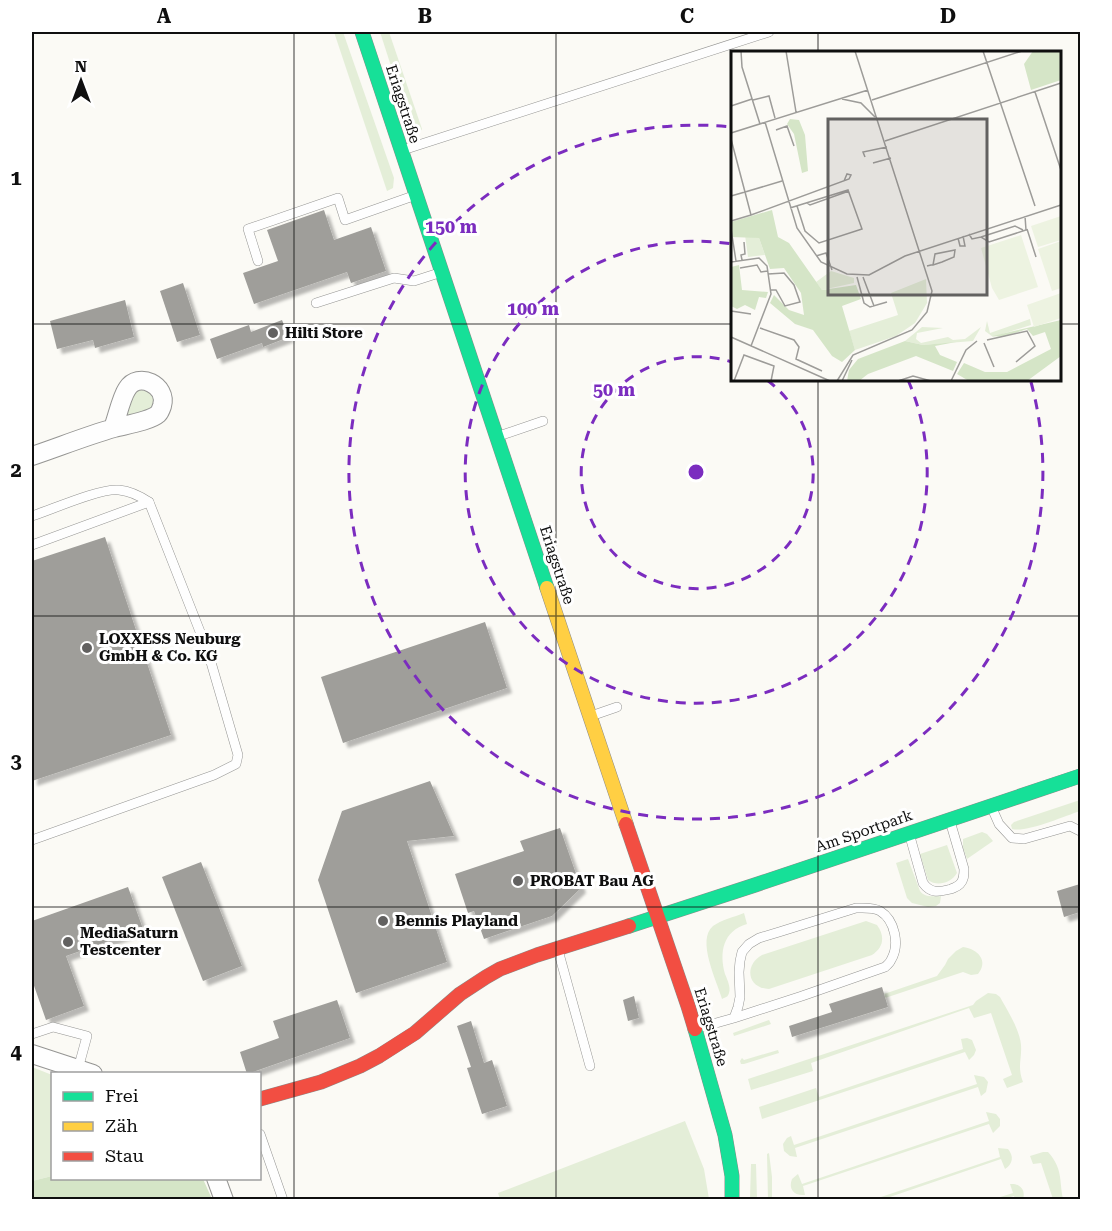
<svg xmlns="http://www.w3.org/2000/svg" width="1112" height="1231" font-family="'Roboto Serif',serif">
<defs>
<filter id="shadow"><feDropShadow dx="5" dy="5" stdDeviation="1.5" flood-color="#0004"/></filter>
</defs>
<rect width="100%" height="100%" fill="#fbfaf5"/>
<g fill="#e4eed8">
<polygon points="334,32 343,32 394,178 393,188 387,191"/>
<polygon points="380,32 389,32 422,129 420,132 411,128"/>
<path d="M141,390c11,1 20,13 9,20 -6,3 -14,4 -19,5h-3v-3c2,-9 2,-19 13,-22z"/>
<path d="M1080,800v11c-15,5 -54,22 -68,18l-1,-4 3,-3z"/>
<polygon points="982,832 987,834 993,841 967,859 963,848 963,839"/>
<path d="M947,845l10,28c-6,10 -20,14 -29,7l-8,-26z"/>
<path d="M908,859l12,32c5,7 13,5 21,5l-1,7 -4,3 -8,1 -16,-4 -5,-5 -11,-35z"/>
<path d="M744,913l3,11c-24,7 -28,28 -22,50 2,5 6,13 4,19 -1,4 -3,4 -7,6 -5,-18 -26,-59 -9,-73 8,-6 21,-9 31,-13z"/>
<path d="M866,921l11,4c8,11 7,22 -5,30l-103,34c-22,-1 -25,-24 -7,-34z"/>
<path d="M963,947c15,2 26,14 15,27l-7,1 -8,-3 -78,26 -1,-4 53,-18 8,-11 3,-6 8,-8z"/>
<path d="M988,993l8,1 4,3c7,13 20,33 21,48 1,15 -4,21 2,37l-16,6 -4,-9 9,-4 -21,-62 -17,5 -5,-10 -158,55 2,8 -62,19 -3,-11 225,-74 3,-4z"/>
<polygon points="769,1020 771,1024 734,1036 733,1033"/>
<polygon points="967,1038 972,1040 976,1050 974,1055 969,1060 965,1052 762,1119 759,1107 816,1088 819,1097 963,1049 961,1039"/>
<polygon points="778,1050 779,1053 744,1064 741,1064 740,1061 742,1058 744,1060"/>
<polygon points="32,1067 52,1075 52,1176 32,1181"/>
<polygon points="974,1075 984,1077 988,1082 986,1092 981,1096 978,1087 795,1148 797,1157 790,1156 784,1151 783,1144 787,1138 791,1136 794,1145 977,1084"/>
<path d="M986,1112l10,2 4,5v7l-7,7 -4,-9 -186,62 2,9c-11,1 -17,-6 -13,-16l6,-5 4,10 187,-63z"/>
<polygon points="685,1121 704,1169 709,1199 500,1199 498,1193"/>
<path d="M998,1148l10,1c6,7 5,15 -3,20l-4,-10 -117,40h-9l125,-42z"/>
<path d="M1043,1152h5c15,17 11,27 15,47h-10l-12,-36 -8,1 -3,-8z"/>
<polygon points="769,1153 772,1177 772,1200 768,1199 767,1154"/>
<polygon points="751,1164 756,1164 757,1199 750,1199"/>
<path d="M1010,1184c10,-1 16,6 13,15h-8l-1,-3 -10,3h-10l19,-6z"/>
</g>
<polygon fill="#d5e5c7" points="52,1176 52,1178 203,1179 212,1199 32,1199 32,1181"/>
<g fill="#9f9e9a" filter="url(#shadow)">
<polygon points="324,210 334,240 371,227 386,271 351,283 347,272 254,304 243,273 278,261 267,230"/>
<polygon points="183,283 200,335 177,342 160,291"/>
<polygon points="125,300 134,337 95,348 93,340 57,349 50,321"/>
<polygon points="282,320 289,337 263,347 262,343 217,359 210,339 249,325 251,332"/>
<polygon points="105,537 171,735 32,781 32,561"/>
<polygon points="485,622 507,688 343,743 321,677"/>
<polygon points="430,781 454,836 407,841 447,962 356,993 318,880 342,811"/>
<polygon points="560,828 581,888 552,916 484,939 474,911 468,913 455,874 524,851 520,841"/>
<polygon points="201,862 242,966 203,981 162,877"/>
<polygon points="1080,884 1080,912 1064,917 1057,891"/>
<polygon points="128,887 143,929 66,956 84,1006 46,1020 32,980 32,921"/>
<polygon points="882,987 888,1007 792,1037 789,1026 832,1012 829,1004"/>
<polygon points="634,996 639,1018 628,1021 623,1000"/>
<polygon points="337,1000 350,1038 247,1074 240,1052 279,1038 273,1021"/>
<polygon points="471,1021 484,1063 492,1060 507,1106 482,1114 467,1068 471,1067 457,1026"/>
</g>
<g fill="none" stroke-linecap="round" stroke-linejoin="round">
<defs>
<g id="lane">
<polyline points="403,150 769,32"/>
<polyline points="258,261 248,229 338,198 345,220 416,195"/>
<polyline points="316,303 394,278 414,281 442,272"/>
<polyline points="499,436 543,421"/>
<path d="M32,516c19,-6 68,-28 87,-26 11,1 21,6 30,12l59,150 30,103 -2,9 -22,11 -182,65"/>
<polyline points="32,545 149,502"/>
<polyline points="591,716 617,707"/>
<polyline points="991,806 999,824 1012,838 1024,839 1070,826 1080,831"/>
<path d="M909,833l14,50c8,11 16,9 28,6 4,-2 6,-2 9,-5 4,-4 4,-9 4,-15l-14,-48"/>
<polyline points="558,950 590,1066"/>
<path d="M695,1029l39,-11 68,-22 83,-29c2,-2 5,-4 6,-7 9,-15 4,-40 -11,-49 -7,-4 -16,-3 -24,-3l-77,24 -20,6 -10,6 -7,8 -2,9 -1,11 1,25 -2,10 -4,11"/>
<polyline points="32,1034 53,1027 87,1036 78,1069"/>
<polyline points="260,1134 283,1200"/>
</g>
<g id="street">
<path d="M32,456c27,-9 54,-20 82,-28 11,-3 36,-7 44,-14 2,-2 3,-5 4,-8 6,-21 -24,-35 -35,-17 -6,9 -10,29 -14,39"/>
<polyline points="32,1054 93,1074"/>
<polyline points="216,1178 224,1200"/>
</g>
<g id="fast">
<polyline points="362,32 547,588"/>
<polyline points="629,926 755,885 1080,776"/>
<polyline points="695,1029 725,1135 732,1176 732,1200"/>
</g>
<polyline id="slow" points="547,588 626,824"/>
<g id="jam">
<polyline points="626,824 688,1006 695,1029"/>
<polyline points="260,1099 321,1082 360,1066 379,1056 415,1033 460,994 486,977 500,969 537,955 629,926"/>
</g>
</defs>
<use href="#lane" stroke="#959593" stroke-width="10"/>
<use href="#street" stroke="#959593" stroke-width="20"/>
<use href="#fast" stroke="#8c8b89" stroke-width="15"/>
<use href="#slow" stroke="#8c8b89" stroke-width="15"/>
<use href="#jam" stroke="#8c8b89" stroke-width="15"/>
<use href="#lane" stroke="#fefefe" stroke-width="9"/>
<use href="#street" stroke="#fefefe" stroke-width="18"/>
<use href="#fast" stroke="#16e098" stroke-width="14"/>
<use href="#slow" stroke="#ffcf43" stroke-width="14"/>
<use href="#jam" stroke="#f24e42" stroke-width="14"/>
</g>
<path fill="none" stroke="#0f0f0f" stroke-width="1.5" stroke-opacity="0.55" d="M294,32v1168M556,32v1168M818,32v20M32,324h700M1060,324h20M818,380v820M32,616h1048M32,907h1048"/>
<g fill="none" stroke="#7b2cbf" stroke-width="3" stroke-dasharray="10 8">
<path d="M767 380A116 116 0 1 1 732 362"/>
<path d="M908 380A231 231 0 1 1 732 244"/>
<path d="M1031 382A347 347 0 1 1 732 127"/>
</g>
<g fill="#626160" stroke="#fff" stroke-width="2">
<circle cx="273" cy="333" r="6"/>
<circle cx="87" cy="648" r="6"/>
<circle cx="518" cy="881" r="6"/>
<circle cx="383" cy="921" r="6"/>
<circle cx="68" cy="942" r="6"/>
</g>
<g text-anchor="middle" stroke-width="6" stroke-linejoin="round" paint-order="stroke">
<g font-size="15" fill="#0f0f0f" stroke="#fff">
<text transform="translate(403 104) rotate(72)" y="5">Eriagstraße</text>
<text transform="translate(557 565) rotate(72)" y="5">Eriagstraße</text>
<text transform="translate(864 831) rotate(-19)" y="5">Am Sportpark</text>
<text transform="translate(711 1027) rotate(73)" y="5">Eriagstraße</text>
</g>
<g font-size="15" font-weight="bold" fill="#0f0f0f" stroke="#fff" text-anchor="start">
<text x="285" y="338">Hilti Store</text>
<text x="99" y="644">LOXXESS Neuburg<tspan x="99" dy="17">GmbH &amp; Co. KG</tspan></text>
<text x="530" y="886">PROBAT Bau AG</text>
<text x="395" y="926">Bennis Playland</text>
<text x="80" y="938">MediaSaturn<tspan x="80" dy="17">Testcenter</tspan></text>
</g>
</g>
<g transform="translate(731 51)">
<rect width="330" height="330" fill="#fbfaf5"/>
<path d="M14,184l14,3 6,17 -17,2zM100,220l23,7v5l-32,7 -6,-8zM195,228l1,24 -12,20 -19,13 -41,14 -6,-19 49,-16 -7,-22zM299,268l1,6 -38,12 -8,-6 2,-10 3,12zM191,276l21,1 -26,5 -1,6 5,4 27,-6 5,3 12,-1 16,-12 -8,14 -50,4 -18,-4z" fill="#e4eed8"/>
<path d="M302,0h28v29l-30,10 -7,-26zM59,68l9,1 6,15 3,36 -6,2 -8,-39 -7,-10zM41,159l6,27 11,6 33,47 34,-5 5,14 -19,7 13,44 -13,12 -10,-6 -19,-26 -18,-6 -25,-21 4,-8 15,15 15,5 -3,-22 -17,-25 -14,1 -11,-31 -28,-1v-15zM8,214l3,25 26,2 -2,6 -7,-1 -4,13 -10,-5 -8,4 -6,-3v-39zM330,269v36l-34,25h-58l-12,-7 7,-11 21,9h22l44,-23 -6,-17 -12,4 -6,-7 -24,8 -10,-1zM174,290l18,4 33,-3 -21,4 5,9 17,7 -4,9 -37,-15 -48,18 -9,7h-12l2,-11 9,-11z" fill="#d5e5c7"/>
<path d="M330,165v24l-23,7 -7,-21zM290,184l17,52 -39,13 -7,-12 -11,-40zM330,190v47l-9,3 -14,-42zM330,242v25l-27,9 -7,-22z" fill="#edf3e1"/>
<path fill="none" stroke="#9d9c99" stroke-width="1.5" d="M10,0l1,16 18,57M55,0l10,61M252,0l52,155M304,41l26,78M111,48l19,4 14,14M22,49l16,-4 6,22M141,49l150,-49M0,55l21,-7M34,71l32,106 24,34 26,12 22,1 36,-19 156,-51M45,79l11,-4 7,20M0,82l137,-43M0,88l14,53 37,-11M154,90l176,-58M134,106l-2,-5 24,-5M142,112l18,-5M0,145l14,-4 6,23 98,-36 2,-4 -4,-1 -3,7M76,152l3,2 39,-14M59,157l58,-18 14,39 -43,14 -14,-12 -8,-25M0,170l20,-6M0,178l5,32M296,178l9,28M238,183l3,5 9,-2 8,5 37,-12 -1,-14M250,186l34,-11 8,4M227,187l2,8h5l-2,-10M85,205l10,-3 6,17M11,209l-1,-5 4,-1 -1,-12M0,211l28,-4 8,8 4,28 -20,52M196,215l4,-1h2l9,-3 12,-5 1,-7 -20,4 -2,11M9,217l17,-3 4,7 7,-1M37,223l16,-1 10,12 6,17 -15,4 -9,-16h-5M126,226l7,26 6,4 17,-5M132,226l11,29M0,260l20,3M29,277l34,12 5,7 -3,12 26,12M0,286l99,44M256,289l40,-9 8,15 -19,16M253,292l10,24M3,330l10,-26 30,11 -3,15M106,330l16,-26 59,-25 15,-18 5,-21 -77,-240M111,330l10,-21M167,330l15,-5 18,5M220,330l15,-31 11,-9"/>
<path fill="#626160" fill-opacity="0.15" stroke="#626160" stroke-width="3" d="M97,68h159v176h-159z"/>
<rect width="330" height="330" fill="none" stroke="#0f0f0f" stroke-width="3"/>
</g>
<circle cx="696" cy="472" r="9" fill="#7b2cbf" stroke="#fff" stroke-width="3"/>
<g font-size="18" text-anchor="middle" font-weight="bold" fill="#7b2cbf" stroke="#fff" stroke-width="6" stroke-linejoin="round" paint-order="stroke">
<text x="451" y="233">150 m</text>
<text x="533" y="315">100 m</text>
<text x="614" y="396">50 m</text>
</g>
<rect width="1112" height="1231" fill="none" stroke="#ffffff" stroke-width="66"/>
<rect x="51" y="1072" width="210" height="108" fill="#ffffff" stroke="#9f9f9f" stroke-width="1.5"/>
<rect x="63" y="1092" width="30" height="9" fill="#16e098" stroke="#9f9f9f" stroke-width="1.5"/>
<text x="105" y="1102" font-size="18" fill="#0f0f0f">Frei</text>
<rect x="63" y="1122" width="30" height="9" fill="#ffcf43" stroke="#9f9f9f" stroke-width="1.5"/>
<text x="105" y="1132" font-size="18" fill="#0f0f0f">Zäh</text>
<rect x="63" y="1152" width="30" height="9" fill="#f24e42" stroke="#9f9f9f" stroke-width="1.5"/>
<text x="105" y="1162" font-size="18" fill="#0f0f0f">Stau</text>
<g transform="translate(81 81)" stroke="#ffffff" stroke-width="4.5" paint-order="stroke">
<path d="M0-4.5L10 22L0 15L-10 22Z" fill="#0f0f0f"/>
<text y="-9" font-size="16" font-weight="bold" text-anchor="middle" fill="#0f0f0f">N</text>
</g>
<rect x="33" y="33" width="1046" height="1165" fill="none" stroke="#0f0f0f" stroke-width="2"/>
<g font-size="20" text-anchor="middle" font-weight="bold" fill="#0f0f0f">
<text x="164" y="23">A</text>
<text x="425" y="23">B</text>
<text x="687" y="23">C</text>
<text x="948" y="23">D</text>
<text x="16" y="185">1</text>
<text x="16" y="477">2</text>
<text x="16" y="768">3</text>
<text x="16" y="1059">4</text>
</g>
</svg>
